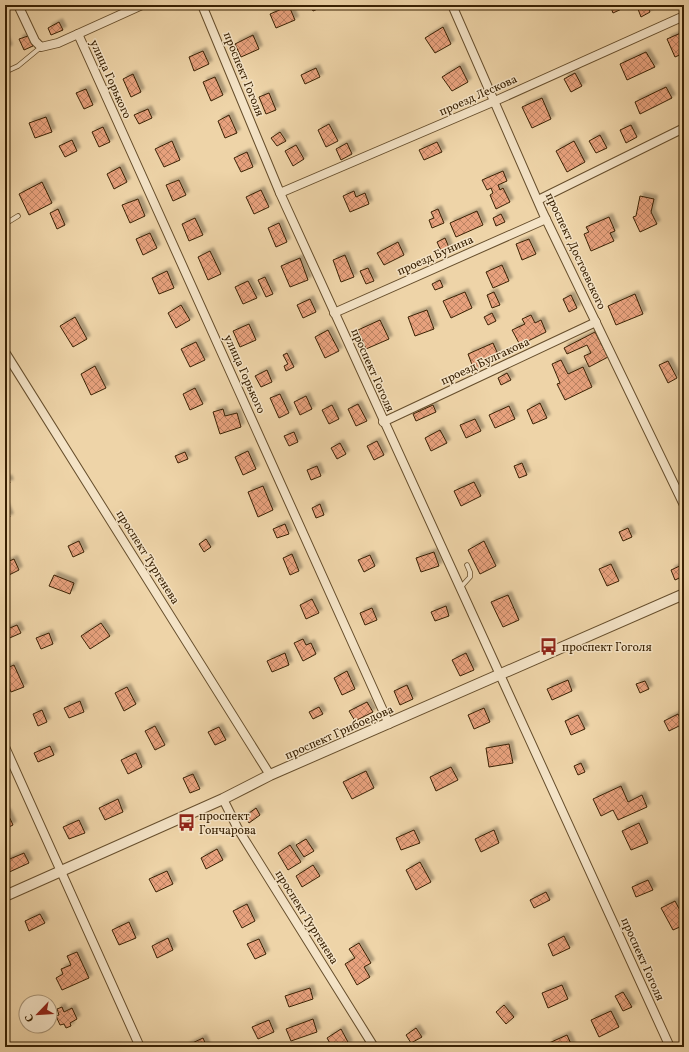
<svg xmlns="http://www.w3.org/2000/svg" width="689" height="1052" font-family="Vollkorn,serif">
<defs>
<pattern id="building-cross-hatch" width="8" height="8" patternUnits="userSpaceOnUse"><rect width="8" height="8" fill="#e7a17d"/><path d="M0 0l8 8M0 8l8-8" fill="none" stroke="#bc8364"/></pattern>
<filter id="shadow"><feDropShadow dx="3.5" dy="-3.5" stdDeviation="1" flood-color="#0004"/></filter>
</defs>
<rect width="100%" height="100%" fill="#eed4a8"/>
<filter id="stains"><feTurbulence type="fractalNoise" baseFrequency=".005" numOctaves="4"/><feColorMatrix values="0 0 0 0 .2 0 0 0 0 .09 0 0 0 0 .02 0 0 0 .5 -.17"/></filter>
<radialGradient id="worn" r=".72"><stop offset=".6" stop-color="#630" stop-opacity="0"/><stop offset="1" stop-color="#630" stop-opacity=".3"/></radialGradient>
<g fill="url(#building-cross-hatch)" stroke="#392103" filter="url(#shadow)">
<polygon points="310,5 318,5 320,8 313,11"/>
<polygon points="610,5 630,5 613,13"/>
<polygon points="647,5 650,12 641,17 638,9"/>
<polygon points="289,6 295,20 276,28 270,14"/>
<polygon points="59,22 63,30 51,35 48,28"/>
<polygon points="443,27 451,44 435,53 425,38"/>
<polygon points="683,32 684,53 675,57 667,39"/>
<polygon points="253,35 259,49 241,57 235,44"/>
<polygon points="28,36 33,46 24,50 19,39"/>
<polygon points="5,39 9,48 5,50"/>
<polygon points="203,51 209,64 194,71 189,57"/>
<polygon points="646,52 655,67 627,80 620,64"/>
<polygon points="460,66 468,82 452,91 442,77"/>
<polygon points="316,68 320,77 305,84 301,75"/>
<polygon points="575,73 582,86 571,92 564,79"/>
<polygon points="133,74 141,92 131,97 123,79"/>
<polygon points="215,77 223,95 211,101 203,82"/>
<polygon points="666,87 672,98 640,114 635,102"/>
<polygon points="86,89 93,105 84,109 76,93"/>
<polygon points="269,93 276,110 266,114 259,97"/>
<polygon points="542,98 551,119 532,128 522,107"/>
<polygon points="148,109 152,118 139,124 134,115"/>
<polygon points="229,115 237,133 225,138 218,121"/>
<polygon points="46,117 52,132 35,138 29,123"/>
<polygon points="329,124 338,141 326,147 318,130"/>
<polygon points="631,125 637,137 626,143 620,130"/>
<polygon points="103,127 110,142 99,147 92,132"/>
<polygon points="280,132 286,141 277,146 271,138"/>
<polygon points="600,135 607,148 596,153 589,141"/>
<polygon points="72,140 77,151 65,157 59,146"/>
<polygon points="172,141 180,160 164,167 155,149"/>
<polygon points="574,141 585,162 567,172 556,151"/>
<polygon points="437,142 442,152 424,160 419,150"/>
<polygon points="347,143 352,154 341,160 336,149"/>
<polygon points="296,145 304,159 293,166 285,151"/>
<polygon points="247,152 253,167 241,172 234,158"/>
<polygon points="120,167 127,182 114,189 107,174"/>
<polygon points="503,171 507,181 498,185 500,190 503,188 510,202 496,209 490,195 493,193 491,188 487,190 482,180"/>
<polygon points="179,180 186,195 173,201 166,185"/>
<polygon points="42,182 52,203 29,215 19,194"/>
<polygon points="261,190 269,207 254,214 246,197"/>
<polygon points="354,191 356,197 365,193 369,204 350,212 343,196"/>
<polygon points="640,196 654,199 651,212 657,224 640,232 633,217 636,216"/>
<polygon points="138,199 145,216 130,223 122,205"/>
<polygon points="58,209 65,225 57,229 50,213"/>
<polygon points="438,209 444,223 432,228 429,220 434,218 431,212"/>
<polygon points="477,211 483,225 456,237 450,223"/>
<polygon points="501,214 505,222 496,226 493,218"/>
<polygon points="609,217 615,231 610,233 614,241 591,251 584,234 589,232 586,227"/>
<polygon points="195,218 203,235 189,241 182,224"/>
<polygon points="279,223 287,242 276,247 268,228"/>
<polygon points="150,233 157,248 143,255 136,239"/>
<polygon points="445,238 450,250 442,253 437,242"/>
<polygon points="529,239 536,254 522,260 516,244"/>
<polygon points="398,242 404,255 384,265 377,253"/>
<polygon points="210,251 221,274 208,280 198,257"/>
<polygon points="345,255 354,277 341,282 333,260"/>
<polygon points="300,258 308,280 290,287 281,266"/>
<polygon points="502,265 509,281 493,288 486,272"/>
<polygon points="368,268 374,281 366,284 360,271"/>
<polygon points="167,271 174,288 159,294 152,278"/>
<polygon points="265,277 273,294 266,297 258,280"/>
<polygon points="440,280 443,287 435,290 432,284"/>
<polygon points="248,281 257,298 243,304 235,287"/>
<polygon points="465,292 472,308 451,318 443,301"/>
<polygon points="494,292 500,305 492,308 487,295"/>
<polygon points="635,294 643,314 616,325 608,306"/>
<polygon points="571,295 577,308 569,312 563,299"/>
<polygon points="310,299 316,312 303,318 297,305"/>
<polygon points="181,305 190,320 176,328 168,313"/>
<polygon points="427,310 434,329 415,336 408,317"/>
<polygon points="492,313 496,321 488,325 484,317"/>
<polygon points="531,315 535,323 541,320 546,332 520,345 512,330 525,324 522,319"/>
<polygon points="75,317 87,339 73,347 60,326"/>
<polygon points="380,320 389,339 366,349 358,330"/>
<polygon points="249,324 256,340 240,347 233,331"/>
<polygon points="328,330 339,351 325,358 315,337"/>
<polygon points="595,332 608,357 589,367 584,356 591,353 587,345 567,354 564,348"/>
<polygon points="196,342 205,360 190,367 181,349"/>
<polygon points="493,343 500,359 474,370 468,354"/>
<polygon points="287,353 294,367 286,371 284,366 288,364 283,355"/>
<polygon points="561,360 568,374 583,367 592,387 565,400 557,384 560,383 552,364"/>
<polygon points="668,361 677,378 668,383 659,365"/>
<polygon points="95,366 106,388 91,395 81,374"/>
<polygon points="267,370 272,382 261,387 255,376"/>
<polygon points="507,373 511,380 501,385 498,378"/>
<polygon points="195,388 203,404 190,410 183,394"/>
<polygon points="280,394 289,413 279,418 270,398"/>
<polygon points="306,396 312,409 300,415 294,402"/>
<polygon points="540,403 547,418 533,424 527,410"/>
<polygon points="358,404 367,421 356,426 348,409"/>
<polygon points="332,405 339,419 329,424 322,410"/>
<polygon points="433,405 436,412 416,421 413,414"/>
<polygon points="509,406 515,419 495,428 489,415"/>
<polygon points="223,409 225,416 237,413 241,427 220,434 213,412"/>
<polygon points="475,419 481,431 466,438 460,425"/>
<polygon points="440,430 447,443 431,451 425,438"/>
<polygon points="294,432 298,442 289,446 284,436"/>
<polygon points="377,441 384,455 374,460 367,446"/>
<polygon points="340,443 346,454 337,459 331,448"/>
<polygon points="248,451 256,469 243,475 235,457"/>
<polygon points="185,452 188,459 178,463 175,456"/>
<polygon points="522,463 527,475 519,478 514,466"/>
<polygon points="317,466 321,476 311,480 307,470"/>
<polygon points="8,478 10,483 5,484 5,480"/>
<polygon points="474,482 481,496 461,506 454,491"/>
<polygon points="263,486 273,510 258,517 248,492"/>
<polygon points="320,504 324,515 316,518 312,508"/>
<polygon points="5,506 10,517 5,519"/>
<polygon points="285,524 289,534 277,538 273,529"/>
<polygon points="628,528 632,537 623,541 619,532"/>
<polygon points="206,539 211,547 204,552 199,544"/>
<polygon points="79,541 84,552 73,557 68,546"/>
<polygon points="484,541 496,566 480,574 468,550"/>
<polygon points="434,552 439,566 421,572 416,558"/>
<polygon points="292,554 299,571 290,575 283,558"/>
<polygon points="370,555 375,566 364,572 358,560"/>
<polygon points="14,559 19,570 5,577 5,563"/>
<polygon points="611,564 619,581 607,586 599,569"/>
<polygon points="684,564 684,576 675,580 671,570"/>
<polygon points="54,575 74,583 70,594 49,586"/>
<polygon points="508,595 519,620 503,627 491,602"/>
<polygon points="312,599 319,613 306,619 300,605"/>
<polygon points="446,606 449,616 435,621 431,612"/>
<polygon points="372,608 377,620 365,625 360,613"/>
<polygon points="101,623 110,636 90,649 81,636"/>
<polygon points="17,625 21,633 5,640 5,630"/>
<polygon points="49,633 53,644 41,649 36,638"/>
<polygon points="303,639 306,645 311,643 316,654 303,661 294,643"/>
<polygon points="285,653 289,665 272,672 267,661"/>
<polygon points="466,653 474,670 460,676 452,660"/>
<polygon points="14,665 24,687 11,692 5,677 5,669"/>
<polygon points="347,671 355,689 342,695 334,678"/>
<polygon points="568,680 572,691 552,700 547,689"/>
<polygon points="645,681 649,689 640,693 636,684"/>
<polygon points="407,685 413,699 400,705 394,691"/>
<polygon points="127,687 136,704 124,711 115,693"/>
<polygon points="80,701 84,712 69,718 64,708"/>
<polygon points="367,702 373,712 355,721 349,711"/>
<polygon points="319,707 323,714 313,719 309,712"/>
<polygon points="484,708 490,722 474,729 468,715"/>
<polygon points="42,710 47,722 38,726 33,714"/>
<polygon points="678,714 683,724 669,731 664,721"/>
<polygon points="578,715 585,729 571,735 565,721"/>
<polygon points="155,726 165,745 155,750 145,731"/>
<polygon points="219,727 226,740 215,745 208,732"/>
<polygon points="509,744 513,763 489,767 486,748"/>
<polygon points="50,746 54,755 38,762 34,753"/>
<polygon points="136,753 142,767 128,774 121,760"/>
<polygon points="581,763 585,772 578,775 574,766"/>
<polygon points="451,767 458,780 436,791 430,777"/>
<polygon points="366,771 374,788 352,799 343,782"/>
<polygon points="193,774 200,789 190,793 183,778"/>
<polygon points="621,786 628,802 642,795 647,807 618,820 613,810 601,816 593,799"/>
<polygon points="118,799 123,812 105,820 99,808"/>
<polygon points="256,808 260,815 249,823 245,816"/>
<polygon points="7,812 13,825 5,829 5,813"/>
<polygon points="79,820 85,833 69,839 63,827"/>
<polygon points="639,823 648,843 631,850 622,831"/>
<polygon points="414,830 420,843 401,850 396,838"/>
<polygon points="494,830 499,843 481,852 475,839"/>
<polygon points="306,839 314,851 304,857 296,845"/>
<polygon points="290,845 301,862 288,870 278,853"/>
<polygon points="217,849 223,860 206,869 201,858"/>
<polygon points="24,853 29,863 5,874 5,861"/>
<polygon points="420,862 431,882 416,890 406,870"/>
<polygon points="313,865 320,876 302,887 296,876"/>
<polygon points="167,871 173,884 156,892 149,879"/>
<polygon points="648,880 653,890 636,897 632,887"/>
<polygon points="546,892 550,900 534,908 530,900"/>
<polygon points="675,901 684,918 684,925 673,930 661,908"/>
<polygon points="247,904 255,921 242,928 233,911"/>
<polygon points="40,914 45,923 29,931 25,921"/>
<polygon points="129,922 136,938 119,945 112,930"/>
<polygon points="564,936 570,948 553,956 548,944"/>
<polygon points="168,938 173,950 157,958 152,946"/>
<polygon points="259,939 266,954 255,959 247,944"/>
<polygon points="359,943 371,963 364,967 370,977 357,985 345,964 355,958 349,949"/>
<polygon points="77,952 89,978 62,990 56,978 63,974 61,969 71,965 67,956"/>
<polygon points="562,985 568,999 548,1008 542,993"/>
<polygon points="310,988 313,999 289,1007 285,996"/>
<polygon points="623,992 632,1007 623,1011 615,996"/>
<polygon points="504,1005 514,1017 506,1024 496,1012"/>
<polygon points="62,1007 64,1012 72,1008 77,1019 70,1023 71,1026 66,1028 64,1024 60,1025 56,1016 59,1015 57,1009"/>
<polygon points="611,1011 619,1027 599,1037 591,1020"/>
<polygon points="313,1019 317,1032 291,1041 286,1029"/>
<polygon points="269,1020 274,1032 258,1039 252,1027"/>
<polygon points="416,1028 422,1037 411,1043 406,1035"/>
<polygon points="341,1029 349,1044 344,1047 332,1047 327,1038"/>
<polygon points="567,1035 572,1046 551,1047 549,1043"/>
<polygon points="203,1038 207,1047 187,1047 186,1046"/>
</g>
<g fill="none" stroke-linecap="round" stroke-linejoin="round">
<defs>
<g id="service">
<polyline points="5,72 18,66 41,47"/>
<polyline points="5,224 18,216"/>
<polyline points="461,587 470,577 470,572 467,565"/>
</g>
<g id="minor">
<polyline points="18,5 35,41 41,47 58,43 142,5"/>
<polyline points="202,5 280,193 670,1047"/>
<polyline points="452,5 543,213 684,505"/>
<polyline points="78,34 389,724"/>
<polyline points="280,193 495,101 684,16"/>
<polyline points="538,200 684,128"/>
<polyline points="334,313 546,219"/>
<polyline points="5,352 270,775"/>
<polyline points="383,422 596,322"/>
<polyline points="5,747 140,1047"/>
<polyline points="223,799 238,829 374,1047"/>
</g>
<polyline id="tertiary" points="5,896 223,799 270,775 684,594"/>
</defs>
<use href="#service" stroke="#664e2c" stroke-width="5.5"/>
<use href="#minor" stroke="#664e2c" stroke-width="10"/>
<use href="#tertiary" stroke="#664e2c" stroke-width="12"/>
<use href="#service" stroke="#f4e3c6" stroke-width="4"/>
<use href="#minor" stroke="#f4e3c6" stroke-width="8"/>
<use href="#tertiary" stroke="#f4e3c6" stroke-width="10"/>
</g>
<defs>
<symbol id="bus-bare" viewBox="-9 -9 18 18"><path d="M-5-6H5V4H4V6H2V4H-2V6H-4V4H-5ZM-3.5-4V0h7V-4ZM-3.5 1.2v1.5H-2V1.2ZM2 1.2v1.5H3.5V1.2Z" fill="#8f2418" stroke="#f4e3c6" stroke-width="2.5" paint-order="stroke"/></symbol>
</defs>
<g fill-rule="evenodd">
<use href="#bus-bare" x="536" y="634" width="25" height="25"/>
<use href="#bus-bare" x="174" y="810" width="25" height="25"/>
</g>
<g text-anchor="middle" stroke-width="3" stroke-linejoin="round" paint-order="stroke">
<g font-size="12" fill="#392103" stroke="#f4e3c6">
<text transform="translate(244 74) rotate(68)" y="4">проспект Гоголя</text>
<text transform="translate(111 79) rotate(66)" y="4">улица Горького</text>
<text transform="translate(478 95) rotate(-24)" y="4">проезд Лескова</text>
<text transform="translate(576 251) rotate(65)" y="4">проспект Достоевского</text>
<text transform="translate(435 255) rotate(-24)" y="4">проезд Бунина</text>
<text transform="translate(485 361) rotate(-25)" y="4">проезд Булгакова</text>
<text transform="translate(373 370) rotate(66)" y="4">проспект Гоголя</text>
<text transform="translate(245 374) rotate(66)" y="4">улица Горького</text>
<text transform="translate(148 557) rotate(58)" y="4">проспект Тургенева</text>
<text transform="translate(339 732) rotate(-24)" y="4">проспект Грибоедова</text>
<text transform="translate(307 917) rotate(58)" y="4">проспект Тургенева</text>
<text transform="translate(643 959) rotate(66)" y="4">проспект Гоголя</text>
</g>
<g font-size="12" fill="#392103" stroke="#f4e3c6" text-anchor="start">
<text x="562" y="651">проспект Гоголя</text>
<text x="199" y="820">проспект<tspan x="199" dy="14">Гончарова</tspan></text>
</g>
</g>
<rect width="689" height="1052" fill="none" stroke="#eed4a8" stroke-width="20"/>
<rect x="6" y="6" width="677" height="1040" fill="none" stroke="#392103" stroke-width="2"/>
<rect x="10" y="10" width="669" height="1032" fill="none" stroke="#392103"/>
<g transform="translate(38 1014) rotate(245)"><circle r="19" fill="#f4e3c6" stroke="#a99578"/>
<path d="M0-3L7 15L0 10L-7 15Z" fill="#8f2418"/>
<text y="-6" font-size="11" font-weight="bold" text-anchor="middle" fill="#392103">С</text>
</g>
<rect width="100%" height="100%" filter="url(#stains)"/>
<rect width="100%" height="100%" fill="url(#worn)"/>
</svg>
